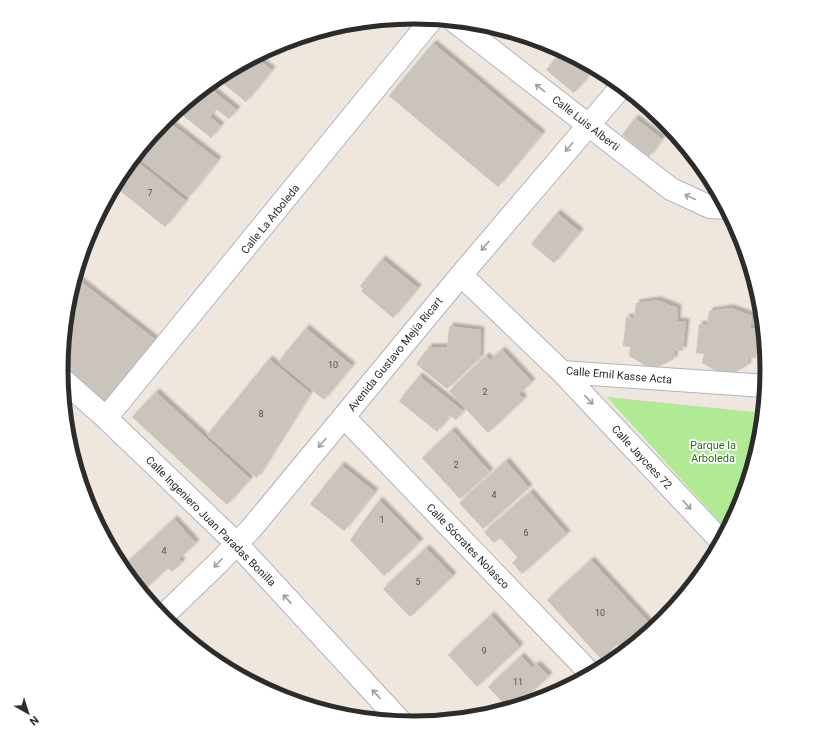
<svg xmlns="http://www.w3.org/2000/svg" width="829" height="741" font-family="Roboto,sans-serif">
<defs>
<filter id="shadow"><feDropShadow dx="3.5" dy="-3.5" stdDeviation="1" flood-color="#0004"/></filter>
</defs>
<rect width="100%" height="100%" fill="#efe7dd"/>
<path fill="#b0ea94" d="M607,397l157,16c-4,41 -17,81 -36,118z"/>
<g fill="#cac4bc" filter="url(#shadow)">
<polygon points="433,43 542,134 498,187 389,96"/>
<polygon points="562,50 595,68 574,93 546,70"/>
<polygon points="255,57 272,70 246,102 216,78"/>
<polygon points="207,86 237,110 229,119 216,109 210,117 221,126 211,138 177,111"/>
<polygon points="645,105 663,120 660,123 642,108"/>
<polygon points="635,118 662,139 649,157 622,135"/>
<polygon points="166,120 218,160 189,197 137,157"/>
<polygon points="135,160 186,201 165,227 114,186"/>
<polygon points="557,213 580,232 554,263 531,244"/>
<polygon points="382,259 418,288 393,318 361,291 363,289 360,286"/>
<polygon points="75,277 161,344 109,414 61,370 68,301"/>
<polygon points="657,300 678,308 677,321 686,322 683,351 675,350 674,359 656,368 648,367 629,356 630,347 623,346 626,317 634,318 636,303"/>
<polygon points="731,308 752,316 750,328 760,330 756,358 749,357 747,366 730,375 721,374 702,363 704,354 696,353 699,324 707,325 709,311"/>
<polygon points="449,326 481,330 480,358 447,389 416,364 429,347 447,347"/>
<polygon points="306,328 352,366 324,400 278,362"/>
<polygon points="502,350 532,382 519,394 524,399 488,433 449,391 486,356 490,360"/>
<polygon points="269,359 310,393 257,478 207,435"/>
<polygon points="419,376 463,411 456,420 450,416 437,432 399,401"/>
<polygon points="156,392 250,479 227,505 132,417"/>
<polygon points="452,430 490,472 460,499 422,458"/>
<polygon points="506,461 529,488 483,529 459,503"/>
<polygon points="341,465 375,492 344,531 310,504"/>
<polygon points="530,492 567,534 522,574 512,563 518,558 500,538 494,543 484,532"/>
<polygon points="379,500 420,542 384,576 350,540"/>
<polygon points="174,519 196,543 179,559 182,562 172,572 168,568 142,592 121,568"/>
<polygon points="426,548 453,576 410,617 383,589"/>
<polygon points="591,560 652,626 624,652 617,645 601,659 547,600"/>
<polygon points="491,615 520,647 477,687 448,655"/>
<polygon points="521,656 532,668 537,664 549,676 516,707 509,709 488,687"/>
</g>
<g fill="none" stroke-linecap="round" stroke-linejoin="round">
<defs>
<g id="minor">
<polyline points="454,21 671,189 710,207 727,208"/>
<polyline points="461,275 562,372 722,542"/>
<polyline points="562,372 766,386"/>
<polyline points="62,379 106,418 237,544 402,723"/>
<polyline points="344,417 592,675"/>
<polyline points="106,418 432,19"/>
<polyline points="162,617 217,564 250,530 461,275 622,86"/>
</g>
</defs>
<use href="#minor" stroke="#b1b3c1" stroke-width="24"/>
<use href="#minor" stroke="#fff" stroke-width="22"/>
</g>
<defs><path id="oneway-shaft" d="M-6 0H5M1.5-3L5.5 0L1.5 3" fill="none" stroke-width="1.6" stroke-linecap="round" stroke-linejoin="round"/></defs>
<g stroke="#a0a0a0">
<use href="#oneway-shaft" transform="translate(540 88) rotate(-142)"/>
<use href="#oneway-shaft" transform="translate(569 147) rotate(130)"/>
<use href="#oneway-shaft" transform="translate(690 197) rotate(-155)"/>
<use href="#oneway-shaft" transform="translate(485 246) rotate(130)"/>
<use href="#oneway-shaft" transform="translate(589 400) rotate(47)"/>
<use href="#oneway-shaft" transform="translate(322 443) rotate(130)"/>
<use href="#oneway-shaft" transform="translate(687 505) rotate(47)"/>
<use href="#oneway-shaft" transform="translate(218 563) rotate(135)"/>
<use href="#oneway-shaft" transform="translate(287 599) rotate(-133)"/>
<use href="#oneway-shaft" transform="translate(376 694) rotate(-133)"/>
</g>
<g text-anchor="middle" stroke-width="3.5" stroke-linejoin="round" paint-order="stroke">
<g font-size="9" fill="#545250">
<text x="150" y="196">7</text>
<text x="333" y="368">10</text>
<text x="485" y="395">2</text>
<text x="261" y="417">8</text>
<text x="456" y="468">2</text>
<text x="494" y="498">4</text>
<text x="382" y="523">1</text>
<text x="526" y="536">6</text>
<text x="164" y="554">4</text>
<text x="418" y="585">5</text>
<text x="600" y="616">10</text>
<text x="484" y="654">9</text>
<text x="518" y="685">11</text>
</g>
<g font-size="11" fill="#2c2c2c" stroke="#fff">
<text transform="translate(586 123) rotate(38)" y="4">Calle Luis Alberti</text>
<text transform="translate(270 219) rotate(-51)" y="4">Calle La Arboleda</text>
<text transform="translate(395 354) rotate(-51)" y="4">Avenida Gustavo Mejía Ricart</text>
<text transform="translate(619 375) rotate(5)" y="4">Calle Emil Kasse Acta</text>
<text transform="translate(642 457) rotate(47)" y="4">Calle Jaycees 72</text>
<text transform="translate(211 521) rotate(45)" y="4">Calle Ingeniero Juan Paradas Bonilla</text>
<text transform="translate(468 546) rotate(46)" y="4">Calle Sócrates Nolasco</text>
</g>
<g font-size="11" fill="#257113" stroke="#fff">
<text x="713" y="449">Parque la<tspan x="713" dy="13">Arboleda</tspan></text>
</g>
</g>
<path d="M0 0H829V741H0ZM68 370a346 346 0 1 1 692 0a346 346 0 1 1-692 0Z" fill="#fff" fill-rule="evenodd"/>
<path fill="none" stroke="#2c2c2c" stroke-width="5" d="M68 370a346 346 0 1 1 692 0a346 346 0 1 1-692 0Z"/>
<g transform="translate(28 713) rotate(141)" stroke="#ffffff" stroke-width="3" paint-order="stroke">
<path d="M0-3L7 15L0 10L-7 15Z" fill="#2c2c2c"/>
<text y="-6" font-size="11" font-weight="bold" text-anchor="middle" fill="#2c2c2c">N</text>
</g>
</svg>
